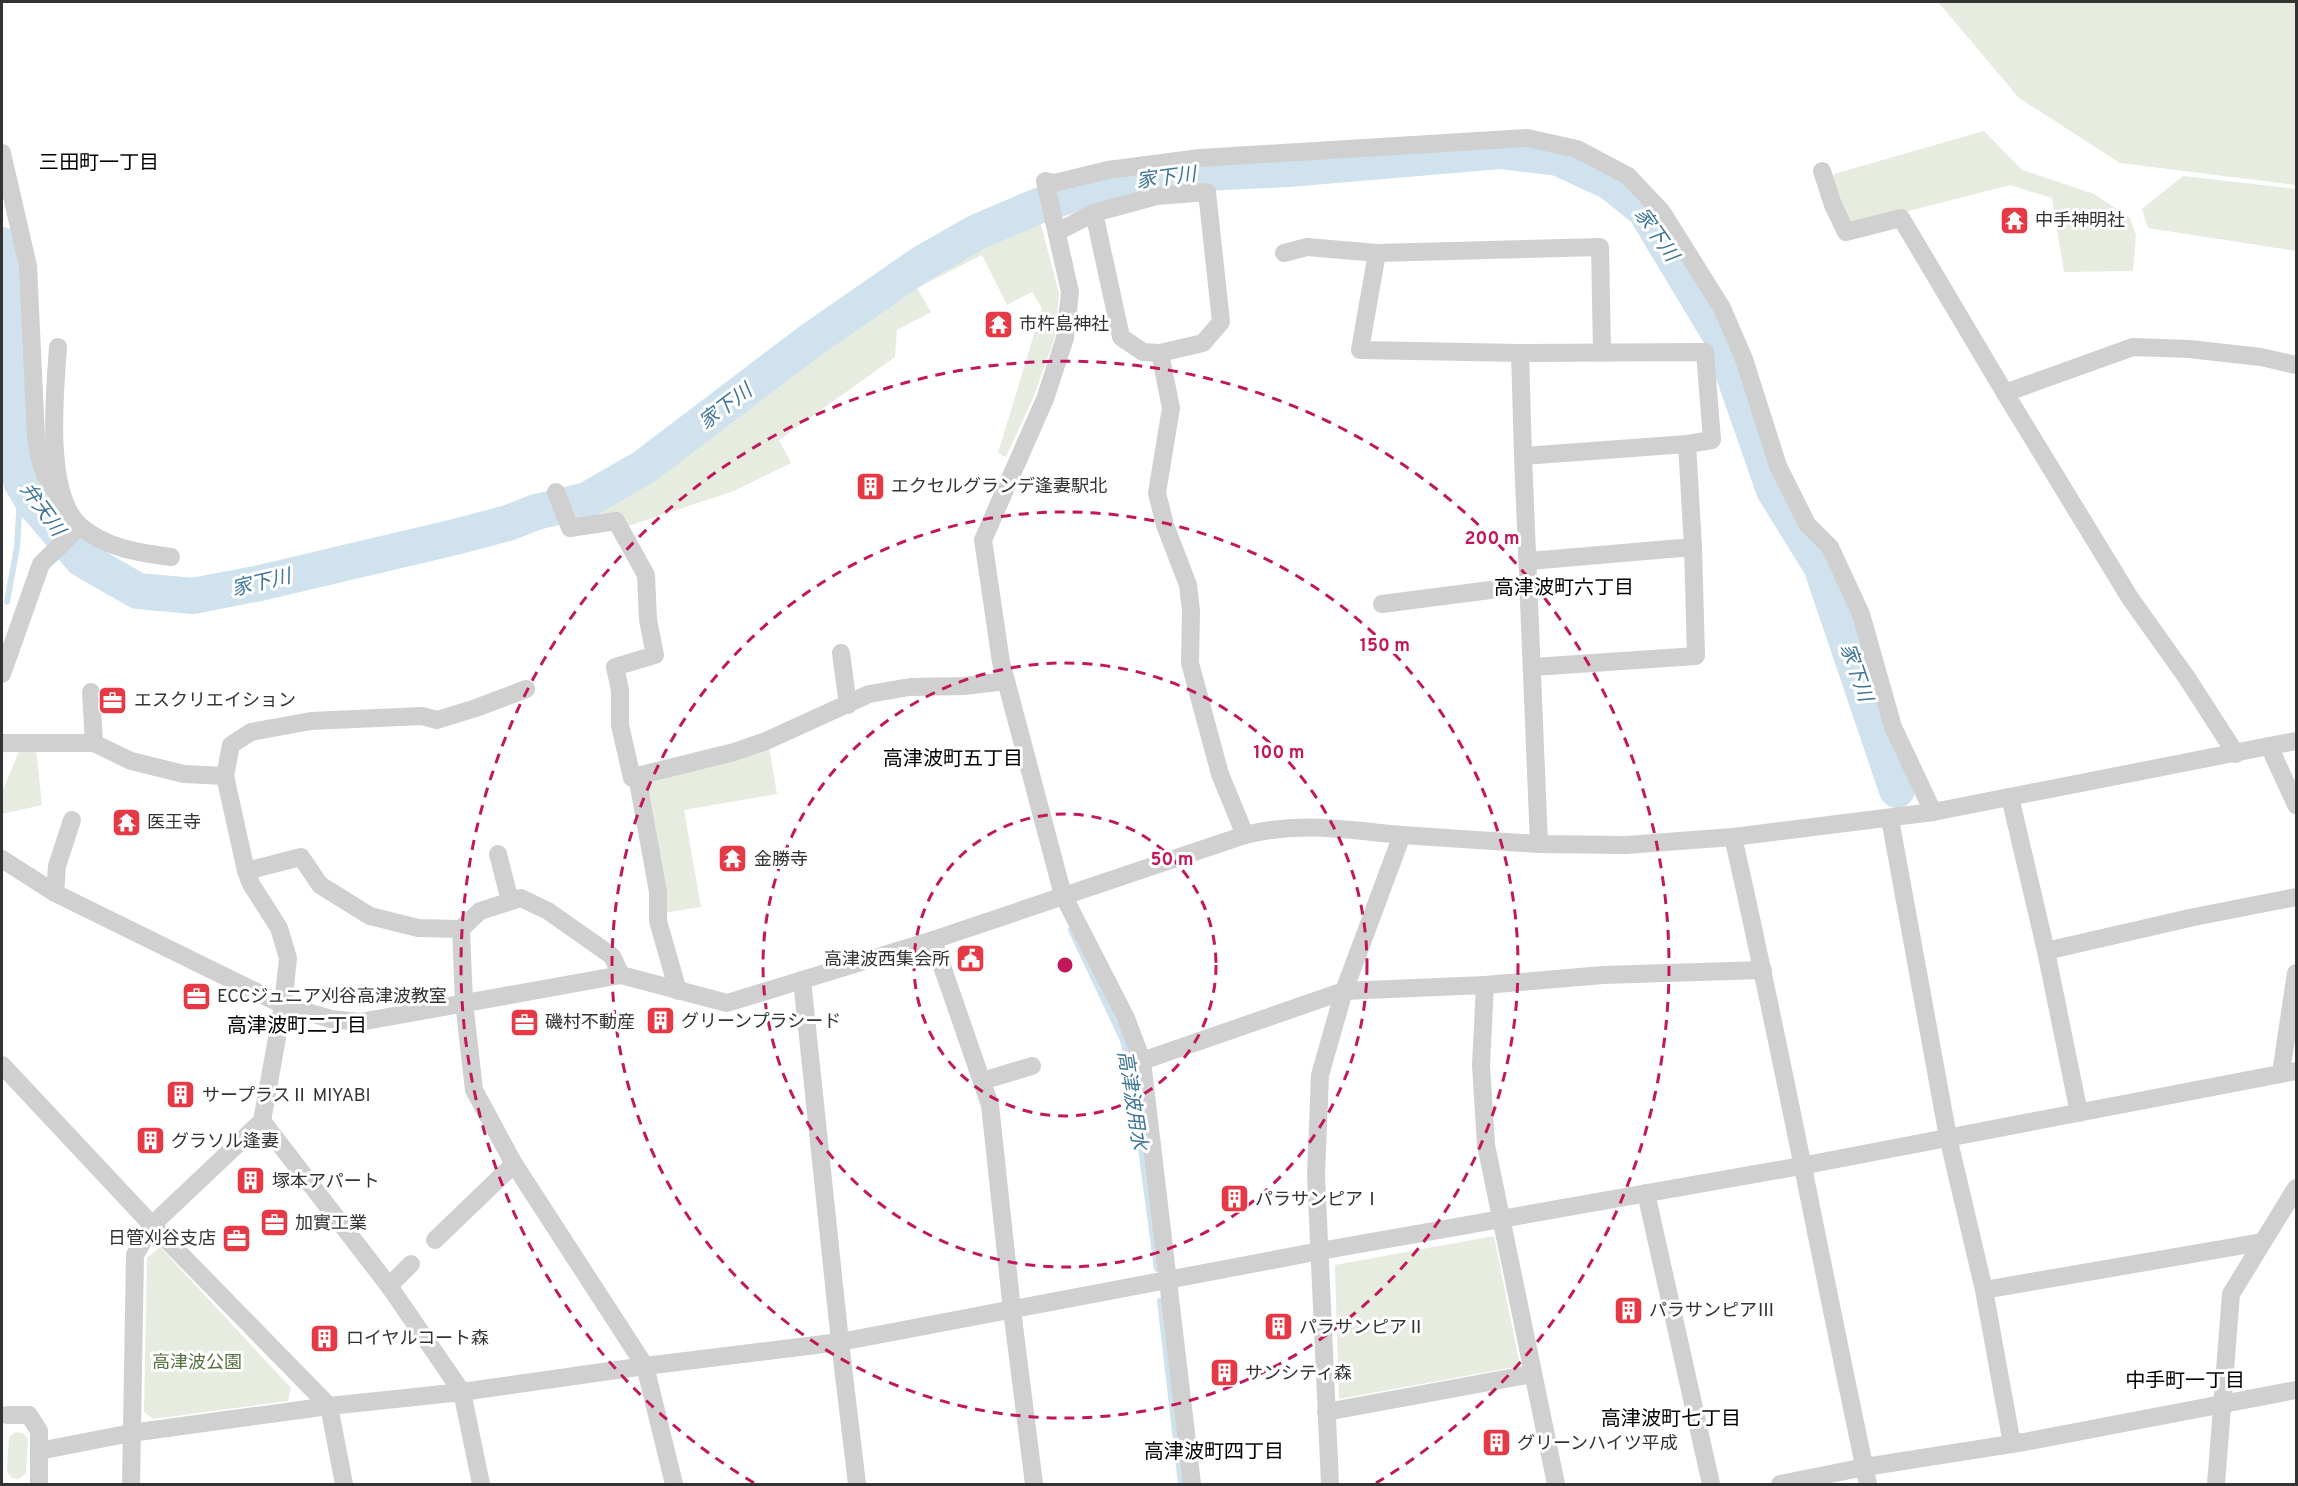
<svg xmlns="http://www.w3.org/2000/svg" width="2298" height="1486" font-family="Overpass,'Noto Sans JP',sans-serif">
<rect width="100%" height="100%" fill="#fff"/>
<g fill="#e6ecdf">
<polygon points="1938,2 2296,2 2296,185 2120,163 2019,98"/>
<polygon points="1984,131 2022,170 2094,194 2130,218 2136,235 2133,271 2064,272 2052,198 2010,185 1850,226 1832,190 1834,174"/>
<polygon points="2183,176 2296,189 2296,251 2148,228 2142,209"/>
<path d="M1039,217l20,76 -4,44 -21,59 -28,61 -8,-4 44,-145 -10,-16 -25,13 -25,-50 -65,33 14,24 -34,18 -2,27 -116,83 12,23 -57,28 -106,35 -55,-5 -3,-11 21,-6 57,-32 232,-172c19,-2 35,-21 51,-30 35,-20 71,-36 108,-53z"/>
<polygon points="769,747 777,794 684,810 701,907 664,913 644,780"/>
<polygon points="20,749 36,749 42,805 2,814 2,792"/>
<polygon points="1494,1236 1520,1366 1339,1399 1335,1265"/>
<polygon points="160,1247 291,1388 288,1401 153,1419 144,1412 147,1258"/>
<polygon points="15,1432 23,1433 28,1439 26,1473 19,1479 12,1478 7,1472 9,1437"/>
</g>
<g fill="none" stroke-linecap="round" stroke-linejoin="round">
<g stroke="#cfe2ee" stroke-width="6">
<polyline points="7,602 17,547 21,481"/>
<polyline points="1071,930 1122,1038 1130,1065 1157,1269"/>
<polyline points="1160,1301 1181,1484"/>
</g>
<polyline stroke="#cfe2ee" stroke-width="36" points="2,245 5,259 12,429 21,481 34,503 82,559 138,591 193,596 260,583 455,537 508,523 536,512 587,500 644,467 810,341 921,264 977,232 1038,206 1098,186 1163,175 1288,169 1500,151 1558,158 1610,182 1645,210 1720,335 1774,490 1821,566 1897,790"/>
<g stroke="#d0d0d0" stroke-width="18">
<path d="M2,153l26,113 8,171c5,35 8,40 30,68"/>
<polyline points="1822,171 1833,205 1846,232 1901,218 2005,393"/>
<polyline points="1057,232 1094,213 1157,196 1207,192 1221,322 1203,343 1160,353 1143,352 1121,337 1094,213"/>
<polyline points="1284,253 1307,247 1377,253"/>
<path d="M58,347c-3,45 -14,146 22,179 25,22 60,27 91,31"/>
<polyline points="1602,351 1600,247 1377,253 1360,350 1520,353 1705,352 1712,440 1687,444 1693,547"/>
<polyline points="1160,353 1171,408 1157,493 1165,525 1188,585 1191,611 1190,663 1220,774 1245,835"/>
<polyline points="1520,353 1523,456"/>
<polyline points="556,492 570,528 616,521 646,575 648,620 655,655 615,667 620,690 620,725 632,778 637,776"/>
<polyline points="1529,561 1693,547 1696,656 1533,667"/>
<polyline points="1382,604 1529,585"/>
<polyline points="841,653 848,705"/>
<polyline points="2,674 41,564 80,526"/>
<polyline points="91,692 94,743"/>
<polyline points="2296,741 2269,746 2296,805"/>
<polyline points="2,743 94,743 131,761 184,774 225,776"/>
<polyline points="2236,754 2187,678 2130,598 2005,393 2133,347 2189,349 2261,357 2296,365"/>
<polyline points="2010,797 2046,951 2079,1113"/>
<polyline points="1890,819 1948,1137 1984,1290 2012,1444"/>
<polyline points="1402,835 1539,844 1626,845 1733,837 1933,812 2269,746"/>
<path d="M1733,837c49,215 89,432 135,647"/>
<polyline points="1539,844 1523,456 1687,444"/>
<polyline points="498,854 510,901"/>
<path d="M2,859l53,34 228,112 48,14 29,3 261,-47 106,28 206,-63 312,-105c56,-14 101,-5 157,0l-58,156 -24,84 -4,100 14,309"/>
<polyline points="246,871 301,857 320,885 370,916 418,928 461,929"/>
<polyline points="55,893 57,866 72,820"/>
<polyline points="933,940 990,1105 1012,1310 1034,1484"/>
<polyline points="2046,951 2194,917 2296,897"/>
<polyline points="621,975 612,956 548,911 521,898 480,911 461,929 464,1002 474,1090 514,1164 645,1366 674,1484"/>
<polyline points="802,980 840,1342 857,1484"/>
<polyline points="1485,985 1481,1065 1486,1145 1556,1484"/>
<polyline points="678,991 658,921 658,892 637,776 734,752 766,741 869,694 910,687 964,686 1006,681"/>
<polyline points="1142,1061 1126,1018 1063,895 1001,662 983,540 1045,399 1065,338 1070,292 1045,181 1054,183 1108,170 1200,158 1527,138 1577,149 1628,176 1662,212 1722,308 1744,359 1778,466 1807,524 1830,547 1861,614 1893,727 1933,812"/>
<polyline points="2,1065 152,1225 329,1406 344,1484"/>
<polyline points="2281,1073 2296,973"/>
<polyline points="982,1081 1032,1066"/>
<polyline points="262,1121 389,1286 462,1392 481,1484"/>
<polyline points="1646,1193 1711,1484"/>
<polyline points="435,1240 514,1164"/>
<polyline points="389,1286 411,1264"/>
<polyline points="1984,1290 2262,1242"/>
<polyline points="1326,1412 1532,1374"/>
<polyline points="7,1415 29,1415 39,1431 39,1484"/>
<polyline points="39,1451 131,1433 329,1406 462,1392 645,1366 840,1342 1320,1251 1801,1166 2296,1071"/>
<polyline points="131,1484 135,1255 152,1225 262,1121 283,1005 288,958 279,928 251,884 246,871 225,776 231,745 251,732 311,721 422,716 437,720 476,708 526,689"/>
<polyline points="1192,1484 1142,1061 1344,991 1485,985 1603,975 1763,970"/>
<polyline points="1780,1484 1865,1467 2024,1442 2296,1390"/>
<polyline points="2216,1484 2231,1294 2296,1188"/>
</g>
</g>
<g fill="none" stroke="#c2185b" stroke-width="3" stroke-dasharray="10 8">
<circle cx="1065" cy="965" r="151"/>
<circle cx="1065" cy="965" r="302"/>
<circle cx="1065" cy="965" r="453"/>
<path d="M754 1483A604 604 0 1 1 1376 1483"/>
</g>
<defs>
<symbol id="temple-square" viewBox="-11 -11 22 22"><rect x="-9" y="-9" width="18" height="18" rx="4" fill="#e63946" stroke="#fff"/><path d="M0-6L5-2H3V0L6.5 2.5H4V6H1.5V3h-3V6H-4V2.5H-6.5L-3 0V-2H-5Z" fill="#fff"/></symbol>
<symbol id="building-square" viewBox="-11 -11 22 22"><rect x="-9" y="-9" width="18" height="18" rx="4" fill="#e63946" stroke="#fff"/><path d="M-4-6H4V6H1V3H-1V6H-4ZM-2.5-4.3h1.7v1.8h-1.7ZM.8-4.3h1.7v1.8H.8ZM-2.5-1h1.7V.8h-1.7ZM.8-1h1.7V.8H.8Z" fill="#fff"/></symbol>
<symbol id="office-square" viewBox="-11 -11 22 22"><rect x="-9" y="-9" width="18" height="18" rx="4" fill="#e63946" stroke="#fff"/><path d="M-6-3h4V-5.5h4V-3h4V5H-6ZM-1-4.5V-3h2v-1.5ZM-6 0V1H6V0Z" fill="#fff"/></symbol>
<symbol id="civic-square" viewBox="-11 -11 22 22"><rect x="-9" y="-9" width="18" height="18" rx="4" fill="#e63946" stroke="#fff"/><path d="M-.6-6.5H3V-4.5H.6V-3L4-1V1h2V6H-6V1h2V-1L-.6-3ZM-1.2 2.5V6h2.4V2.5Z" fill="#fff"/></symbol>
</defs>
<g fill-rule="evenodd">
<use href="#temple-square" x="1998" y="204" width="33" height="33"/>
<use href="#temple-square" x="982" y="308" width="33" height="33"/>
<use href="#building-square" x="854" y="470" width="33" height="33"/>
<use href="#office-square" x="96" y="684" width="33" height="33"/>
<use href="#temple-square" x="110" y="806" width="33" height="33"/>
<use href="#temple-square" x="716" y="842" width="33" height="33"/>
<use href="#civic-square" x="954" y="942" width="33" height="33"/>
<use href="#office-square" x="180" y="980" width="33" height="33"/>
<use href="#building-square" x="644" y="1004" width="33" height="33"/>
<use href="#office-square" x="508" y="1006" width="33" height="33"/>
<use href="#building-square" x="164" y="1078" width="33" height="33"/>
<use href="#building-square" x="134" y="1124" width="33" height="33"/>
<use href="#building-square" x="234" y="1164" width="33" height="33"/>
<use href="#building-square" x="1218" y="1182" width="33" height="33"/>
<use href="#office-square" x="258" y="1206" width="33" height="33"/>
<use href="#office-square" x="220" y="1222" width="33" height="33"/>
<use href="#building-square" x="1612" y="1294" width="33" height="33"/>
<use href="#building-square" x="1262" y="1310" width="33" height="33"/>
<use href="#building-square" x="308" y="1322" width="33" height="33"/>
<use href="#building-square" x="1208" y="1356" width="33" height="33"/>
<use href="#building-square" x="1480" y="1426" width="33" height="33"/>
</g>
<g text-anchor="middle" stroke-width="6" stroke-linejoin="round" paint-order="stroke">
<g font-size="18" fill="#333" stroke="#fff" text-anchor="start">
<text x="2035" y="226">中手神明社</text>
<text x="1019" y="330">市杵島神社</text>
<text x="891" y="492">エクセルグランデ逢妻駅北</text>
<text x="134" y="706">エスクリエイション</text>
<text x="147" y="828">医王寺</text>
<text x="754" y="865">金勝寺</text>
<text x="950" y="965" text-anchor="end">高津波西集会所</text>
<text x="217" y="1002">ECCジュニア刈谷高津波教室</text>
<text x="681" y="1027">グリーンプラシード</text>
<text x="545" y="1028">磯村不動産</text>
<text x="202" y="1101">サープラスⅡ MIYABI</text>
<text x="171" y="1147">グラソル逢妻</text>
<text x="272" y="1187">塚本アパート</text>
<text x="1255" y="1205">パラサンピアⅠ</text>
<text x="295" y="1229">加實工業</text>
<text x="216" y="1244" text-anchor="end">日管刈谷支店</text>
<text x="1649" y="1316">パラサンピアⅢ</text>
<text x="1299" y="1333">パラサンピアⅡ</text>
<text x="346" y="1344">ロイヤルコート森</text>
<text x="1245" y="1379">サンシティ森</text>
<text x="1517" y="1449">グリーンハイツ平成</text>
</g>
<g font-size="18" fill="#56703f" stroke="#fff">
<text x="197" y="1368">高津波公園</text>
</g>
<g font-size="20" fill="#000" stroke="#fff">
<text x="99" y="169">三田町一丁目</text>
<text x="1564" y="594">高津波町六丁目</text>
<text x="953" y="765">高津波町五丁目</text>
<text x="297" y="1032">高津波町二丁目</text>
<text x="2185" y="1387">中手町一丁目</text>
<text x="1671" y="1425">高津波町七丁目</text>
<text x="1214" y="1458">高津波町四丁目</text>
</g>
<g font-size="20" font-style="italic" fill="#3f7597" stroke="#fff">
<text transform="translate(1166 177) rotate(-7)" y="7">家下川</text>
<text transform="translate(1657 234) rotate(55)" y="7">家下川</text>
<text transform="translate(725 406) rotate(-37)" y="7">家下川</text>
<text transform="translate(43 509) rotate(54)" y="7">弁天川</text>
<text transform="translate(261 582) rotate(-13)" y="7">家下川</text>
<text transform="translate(1857 672) rotate(71)" y="7">家下川</text>
<text transform="translate(1133 1100) rotate(81)" y="7">高津波用水</text>
</g>
</g>
<circle cx="1065" cy="965" r="9" fill="#c2185b" stroke="#fff" stroke-width="3"/>
<g font-size="18" text-anchor="middle" font-weight="bold" fill="#c2185b" stroke="#fff" stroke-width="6" stroke-linejoin="round" paint-order="stroke">
<text x="1492" y="544">200 m</text>
<text x="1385" y="651">150 m</text>
<text x="1279" y="758">100 m</text>
<text x="1172" y="865">50 m</text>
</g>
<rect width="2298" height="1486" fill="none" stroke="#333333" stroke-width="6"/>
</svg>
